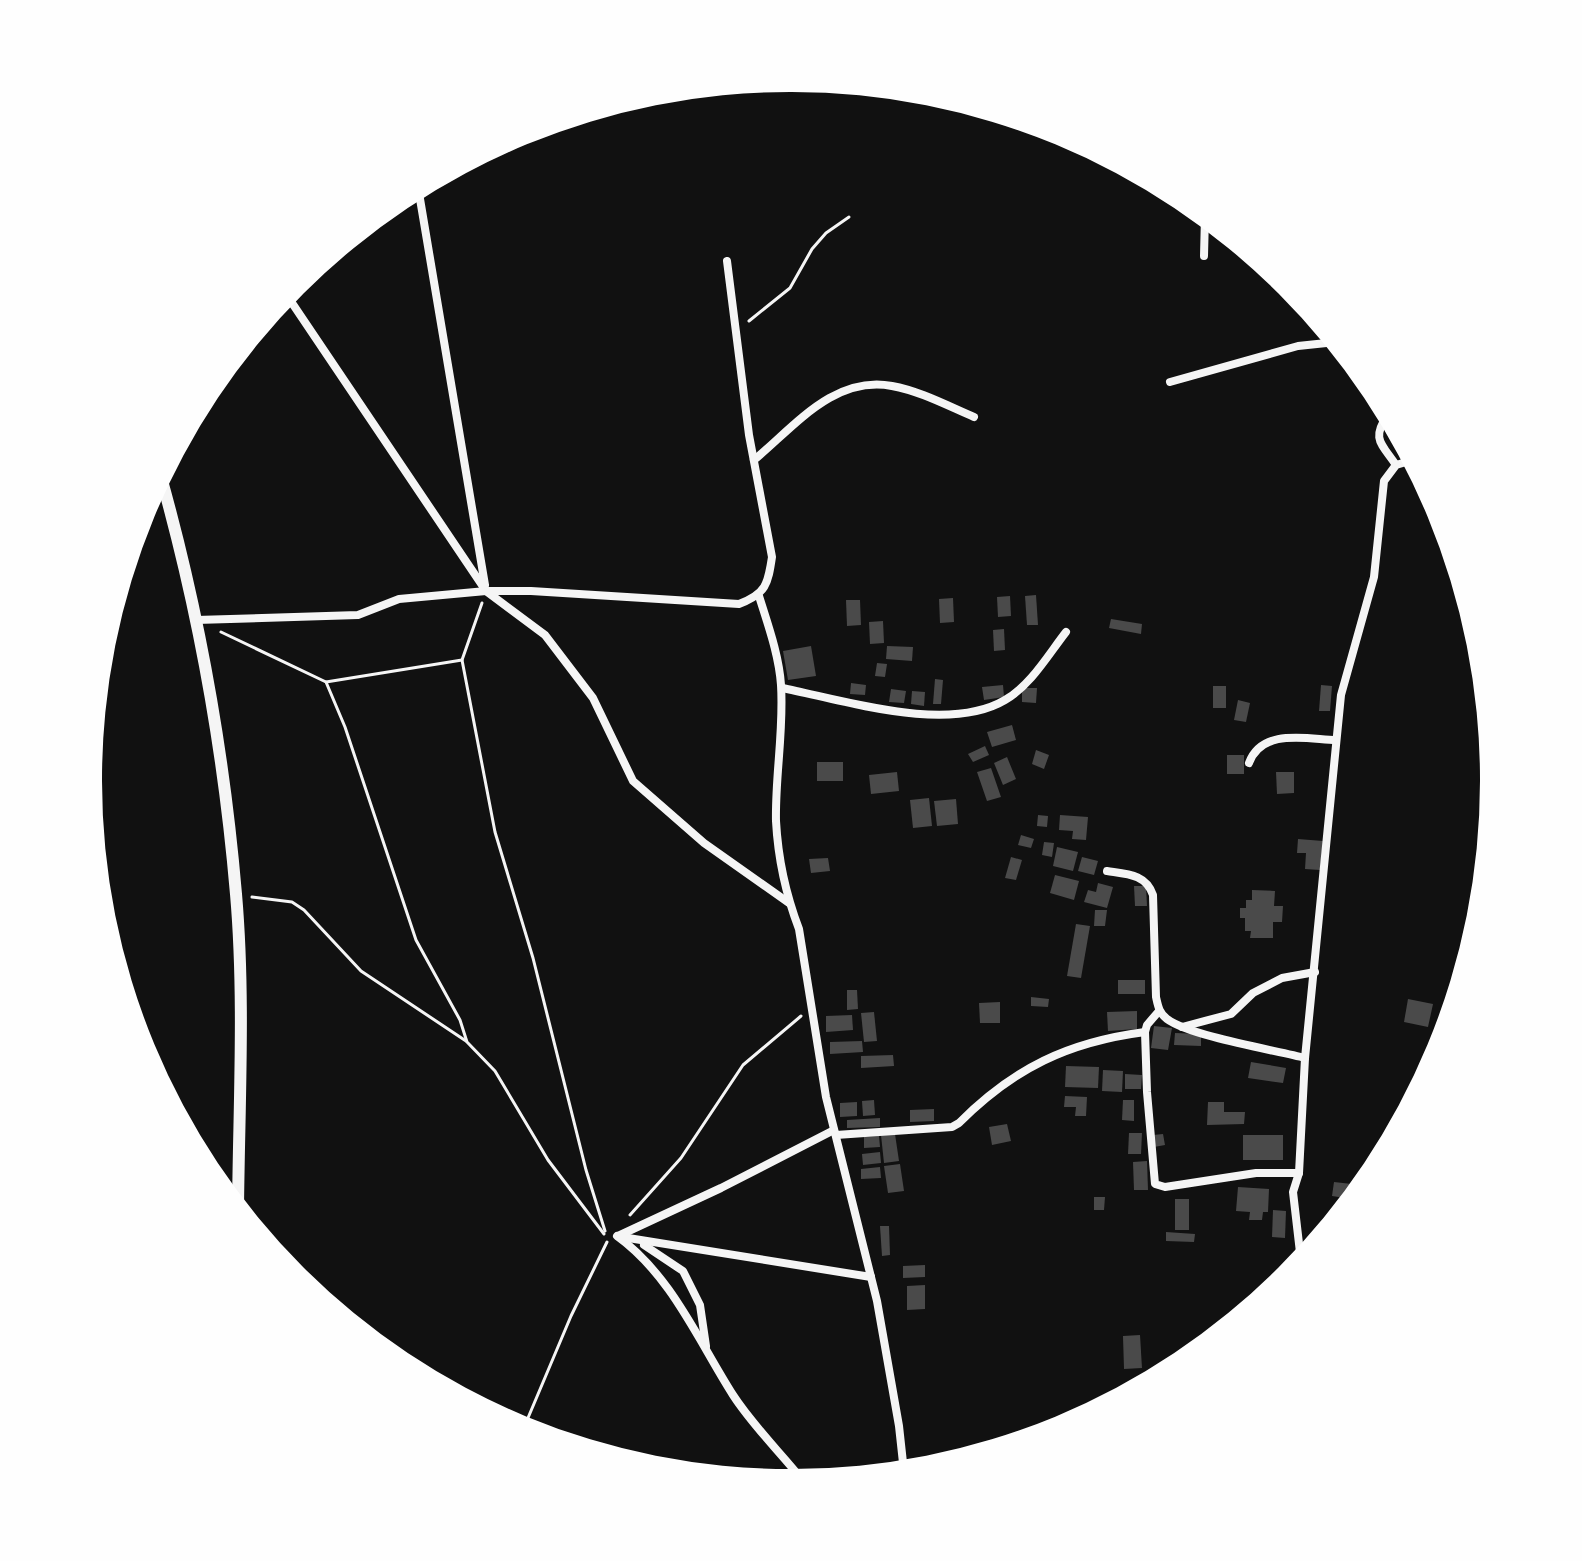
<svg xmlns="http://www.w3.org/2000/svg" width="1582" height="1561" font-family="'DM Sans',sans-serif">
<rect width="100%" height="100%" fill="#111"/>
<g fill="#4a4a4a">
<polygon points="1036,595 1038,625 1027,625 1025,596"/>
<polygon points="1010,596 1011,616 998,617 997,597"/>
<polygon points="953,598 954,622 940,623 939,599"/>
<polygon points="846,600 860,600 861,625 847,626"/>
<polygon points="1111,619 1142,624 1141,634 1109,628"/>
<polygon points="883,621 884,643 870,644 869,622"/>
<polygon points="1004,629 1005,650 994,651 993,630"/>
<polygon points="811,646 816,676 788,680 783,651"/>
<polygon points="887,646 913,647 912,661 886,659"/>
<polygon points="877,663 887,664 885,677 875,676"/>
<polygon points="935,679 943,680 941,704 933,704"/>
<polygon points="851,683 866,685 865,695 850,694"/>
<polygon points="1003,685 1004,697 984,700 982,687"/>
<polygon points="1321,685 1332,686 1330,711 1319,711"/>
<rect x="1213" y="686" width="13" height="22"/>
<polygon points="1022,688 1037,688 1036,703 1022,702"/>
<polygon points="891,689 906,691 904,703 889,702"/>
<polygon points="912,691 925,692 924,706 911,704"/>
<polygon points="1238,700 1250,703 1246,722 1234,720"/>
<polygon points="1012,725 1016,740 992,747 987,732"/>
<polygon points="985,746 989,755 973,762 968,754"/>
<polygon points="1036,750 1049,755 1044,769 1032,764"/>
<rect x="1227" y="755" width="17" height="19"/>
<polygon points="1007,757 1016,779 1003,785 994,763"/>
<rect x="817" y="762" width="26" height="19"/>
<polygon points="991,768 1001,797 987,801 977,772"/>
<polygon points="897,772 899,791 871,794 869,775"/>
<polygon points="1276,772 1294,772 1294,793 1277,794"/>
<polygon points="929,798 932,826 913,828 910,800"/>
<polygon points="956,799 958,824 937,826 934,801"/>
<polygon points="1038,815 1048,816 1047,827 1037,826"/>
<polygon points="1060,815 1088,817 1086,840 1072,839 1073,831 1059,830"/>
<polygon points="1021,835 1034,839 1031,848 1018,845"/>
<polygon points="1298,839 1323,841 1320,870 1305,869 1306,853 1297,853"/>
<polygon points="1044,842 1054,843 1052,857 1042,855"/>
<polygon points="1057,847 1078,852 1073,871 1053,866"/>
<polygon points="1011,857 1022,860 1016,880 1005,878"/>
<polygon points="1082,857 1098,861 1094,875 1078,871"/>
<polygon points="828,858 830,871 811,873 809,859"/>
<polygon points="1055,875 1079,881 1074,900 1050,893"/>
<polygon points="1098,883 1113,887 1107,908 1084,902 1088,890 1096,892"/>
<polygon points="1134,886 1146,886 1147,906 1135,906"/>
<polygon points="1252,890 1275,891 1274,906 1283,906 1282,922 1273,922 1273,938 1250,938 1251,931 1245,931 1245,918 1240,918 1240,908 1246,908 1246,900 1252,900"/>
<polygon points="1095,910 1107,910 1105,926 1094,926"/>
<polygon points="1076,924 1090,926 1081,978 1067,976"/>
<rect x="1118" y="980" width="27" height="14"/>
<polygon points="847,990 857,990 858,1009 847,1010"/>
<polygon points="1031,997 1049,999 1048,1007 1031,1006"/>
<polygon points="1408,999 1433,1004 1428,1027 1404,1022"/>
<polygon points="1000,1002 1000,1023 980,1023 979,1003"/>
<polygon points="1137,1011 1137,1029 1108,1031 1107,1012"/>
<polygon points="874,1012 877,1041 864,1042 861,1013"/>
<polygon points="852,1015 853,1030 826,1032 826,1016"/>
<polygon points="1154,1026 1172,1028 1168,1050 1151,1048"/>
<polygon points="1175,1033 1201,1034 1201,1046 1174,1045"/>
<polygon points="862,1041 863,1052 830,1054 830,1042"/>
<polygon points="893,1055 894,1066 861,1068 861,1056"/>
<polygon points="1251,1062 1286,1068 1283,1083 1248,1078"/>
<polygon points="1066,1066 1099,1067 1098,1088 1065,1087"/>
<polygon points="1103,1070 1123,1071 1122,1092 1102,1091"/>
<polygon points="1125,1074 1142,1075 1141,1089 1125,1089"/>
<polygon points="1065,1096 1087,1097 1086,1116 1075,1116 1076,1107 1064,1107"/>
<polygon points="874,1100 875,1115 863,1116 862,1101"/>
<polygon points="1123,1100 1134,1100 1134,1121 1122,1120"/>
<polygon points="857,1102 857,1116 840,1117 840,1103"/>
<polygon points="1208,1102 1224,1102 1224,1112 1245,1112 1244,1124 1207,1125"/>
<polygon points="934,1109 934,1121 910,1122 910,1110"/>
<polygon points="880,1118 880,1127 847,1128 847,1120"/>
<polygon points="1007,1124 1011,1141 992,1145 989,1127"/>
<polygon points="1129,1133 1142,1133 1141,1154 1128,1154"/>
<polygon points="895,1134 899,1161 884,1163 881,1135"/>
<polygon points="1163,1134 1165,1145 1154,1147 1153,1135"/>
<rect x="1243" y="1135" width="40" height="25"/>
<polygon points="879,1136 880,1147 864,1148 864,1137"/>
<polygon points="880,1152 881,1163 863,1165 862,1154"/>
<polygon points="1147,1161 1148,1190 1134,1190 1133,1162"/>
<polygon points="900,1164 904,1191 888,1193 884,1166"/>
<polygon points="880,1167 881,1178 861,1179 861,1169"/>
<polygon points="1334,1182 1352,1184 1363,1186 1352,1199 1332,1196"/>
<polygon points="1238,1187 1269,1189 1268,1212 1263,1212 1262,1220 1249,1220 1250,1212 1236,1211"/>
<polygon points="1094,1197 1105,1197 1104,1210 1094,1210"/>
<rect x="1175" y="1199" width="14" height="31"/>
<polygon points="1273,1210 1286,1211 1285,1238 1272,1237"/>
<polygon points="880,1226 889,1226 890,1255 882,1256"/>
<polygon points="1166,1232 1195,1234 1194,1242 1166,1241"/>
<polygon points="925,1265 925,1277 903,1278 903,1266"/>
<polygon points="925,1285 925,1309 907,1310 907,1286"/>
<polygon points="1235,1307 1249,1309 1236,1320 1233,1320"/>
<polygon points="1140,1335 1142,1368 1124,1369 1123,1336"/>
</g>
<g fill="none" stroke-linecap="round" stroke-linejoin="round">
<g stroke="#f5f5f5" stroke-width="3">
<polyline points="749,321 790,288 812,249 826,233 849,217"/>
<polyline points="221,632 326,682 345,727 416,940 460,1020 467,1042 495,1071 548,1160 604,1234"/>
<polyline points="462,660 482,603"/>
<polyline points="326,682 462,660 495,832 533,958 586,1170 605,1231"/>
<polyline points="252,897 292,902 304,910 361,971 466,1041"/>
<polyline points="630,1215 681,1158 743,1065 801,1016"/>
<polyline points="526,1431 525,1425 571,1316 607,1242"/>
</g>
<g stroke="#f5f5f5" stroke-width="8">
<polyline points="418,187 485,585"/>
<polyline points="1204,256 1205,216"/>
<polyline points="286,294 486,591 545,635 593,698 633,781 704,843 789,903"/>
<polyline points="1170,382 1298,346 1336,342"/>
<path d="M1388,414c-17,25 -7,29 8,51"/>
<path d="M754,460c40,-33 80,-85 138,-74 28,5 56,20 82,31"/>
<path d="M759,596c9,29 20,59 22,89 3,46 -6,91 -5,136 2,37 10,74 23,108l27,168 51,204 22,125 5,46"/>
<path d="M196,620l162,-5 41,-16 87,-8h45l208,13c27,-10 29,-20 33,-47l-23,-122 -22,-174"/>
<path d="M782,688c61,12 166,46 223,12 26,-15 43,-45 61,-68"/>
<path d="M1249,763c13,-35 57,-24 87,-23"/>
<path d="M1107,871c20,3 39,3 46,24l3,102c2,9 3,16 11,22 23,17 107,31 138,39"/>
<polyline points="1159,1011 1147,1025 1145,1032 1147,1092 1155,1184 1165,1187 1256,1173 1299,1173"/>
<polyline points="1182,1027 1231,1014 1253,993 1282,978 1315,972"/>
<path d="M836,1135l116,-8 7,-4c55,-55 109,-81 186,-91"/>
<path d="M617,1236c54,39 81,104 116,159 20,31 48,58 71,87"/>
<polyline points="618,1236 721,1188 834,1130"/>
<polyline points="622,1237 871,1277"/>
<polyline points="644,1245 683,1271 700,1305 706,1346"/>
<polyline points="1301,1261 1293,1192 1299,1173 1305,1058 1341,695 1374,577 1384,481 1396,465 1413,460"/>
</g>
<path stroke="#f5f5f5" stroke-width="12" d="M161,477c38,136 63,276 75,417 9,104 3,210 2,315"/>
</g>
<path d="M0 0H1582V1561H0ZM790 92H792A688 688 0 0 1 1480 780V781A688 688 0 0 1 792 1469H790A688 688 0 0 1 102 781V780A688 688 0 0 1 790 92Z" fill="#fefefe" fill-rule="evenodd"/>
</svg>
